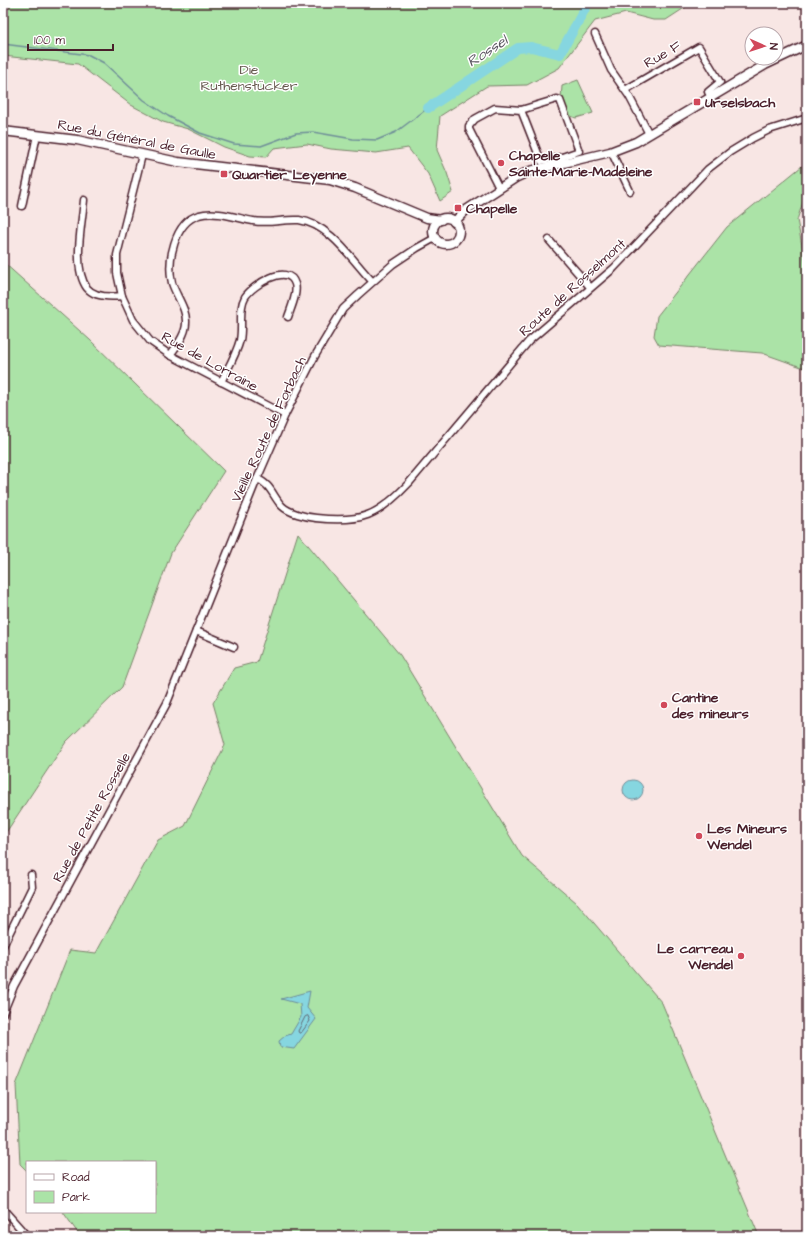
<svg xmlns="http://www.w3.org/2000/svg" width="810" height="1239" font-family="'Architects Daughter',sans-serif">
<rect width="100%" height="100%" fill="#f8e6e4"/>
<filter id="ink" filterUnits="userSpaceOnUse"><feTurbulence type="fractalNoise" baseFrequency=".025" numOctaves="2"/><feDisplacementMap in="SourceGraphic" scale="8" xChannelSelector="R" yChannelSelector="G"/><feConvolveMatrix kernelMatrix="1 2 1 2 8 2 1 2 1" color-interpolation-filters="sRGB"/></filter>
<g filter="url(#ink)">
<g fill="#abe3a7" stroke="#7a8169">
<polygon points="3,3 692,3 666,20 653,20 626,13 595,21 559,68 527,85 487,86 440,116 437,150 447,173 453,192 440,201 428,174 408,148 376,153 331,149 307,144 274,148 266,157 250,156 224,147 188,129 163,122 131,105 78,64 3,56"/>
<polygon points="578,80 593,113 576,118 568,115 561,99 562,86"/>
<polygon points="807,162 807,196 805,196 797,220 807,271 807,369 762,353 659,345 654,336 657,316 727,227"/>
<polygon points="3,262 90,340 224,471 171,553 122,687 66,742 3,837"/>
<polygon points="298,533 400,655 522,856 577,903 662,1003 759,1236 80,1236 63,1212 155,1212 155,1162 27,1162 27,1171 20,1164 16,1085 70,950 96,953 158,840 185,826 225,745 213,703 234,668 257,662"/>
</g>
<g fill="#86d6e0" stroke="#6e8d98">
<circle cx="633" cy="790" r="10"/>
<polygon points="310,991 307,1008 316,1019 294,1049 280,1047 279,1041 285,1036 291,1034 301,1017 300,1004 281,999"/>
</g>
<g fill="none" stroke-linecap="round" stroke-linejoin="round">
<polygon stroke="#626873" stroke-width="1" points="308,1016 310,1021 301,1033 299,1033 298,1031 305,1017"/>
<polyline stroke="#6e8d98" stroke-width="1.5" points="3,44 89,55 104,63 144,100 168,116 200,133 234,144 261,146 296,133 313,132 353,139 377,140 396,132 428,108"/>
<polyline stroke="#86d6e0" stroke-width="10" points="428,108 518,48 531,47 560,54 588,3"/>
<defs>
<g id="minor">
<polyline points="595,34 611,70 629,96 649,134"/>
<polyline points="625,90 699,47 720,82 708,92 711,97"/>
<polyline points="521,110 557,99 560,100 579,151 562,157 563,160"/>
<polyline points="611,151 630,191"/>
<polyline points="142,155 117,255 117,273 122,296 133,320 150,341 170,355 285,415"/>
<polyline points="499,188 469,129 469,126 475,119 495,108 521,110 541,161 562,157"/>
<path d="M84,200c-2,24 -12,68 3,88 8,10 25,9 35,8"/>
<polyline points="22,206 37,135"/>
<polyline points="549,240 590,287"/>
<path d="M170,355c7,-9 16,-21 16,-32 1,-14 -10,-27 -14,-40 -5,-21 2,-61 27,-68 16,-5 38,3 54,6 16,3 30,-2 46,-1 31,4 53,40 73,61"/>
<path d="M221,382c7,-14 15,-27 19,-42 3,-14 -2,-31 5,-43 8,-12 43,-35 50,-13 3,9 -4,24 -7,33"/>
<path d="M257,479c14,5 16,18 25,27 7,7 24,11 34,12 46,5 62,-2 93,-35l120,-142 85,-73 94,-99 22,-17 23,-14 16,-8 38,-12"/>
<polyline points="196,631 234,647"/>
<polyline points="3,946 32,887 31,875"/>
<polyline points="3,1013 14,986 167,703 255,484 285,415 315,356 343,309 358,295 393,264 417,248 435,238"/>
<polyline points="3,1209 27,1236"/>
</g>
<g id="major">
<polyline points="3,131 77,140 178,162 330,180 355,188 427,218 441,220"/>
<circle cx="446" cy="231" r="13"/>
<polyline points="454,222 466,210 517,177 530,171 610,152 636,142 765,65 807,45"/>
</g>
</defs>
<use href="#minor" stroke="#4a1f2b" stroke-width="9"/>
<use href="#major" stroke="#4a1f2b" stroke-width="11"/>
<use href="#minor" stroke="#fff" stroke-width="6"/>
<use href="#major" stroke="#fff" stroke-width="8"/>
</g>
</g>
<g fill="#d1495b" stroke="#fff" stroke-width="1.5">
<rect x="693" y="98" width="8" height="8" rx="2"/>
<circle cx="501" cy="163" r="4"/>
<rect x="220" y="170" width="8" height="8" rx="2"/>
<rect x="454" y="204" width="8" height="8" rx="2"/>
<circle cx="664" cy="705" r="4"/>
<circle cx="699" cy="836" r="4"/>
<circle cx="741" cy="956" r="4"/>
</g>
<g text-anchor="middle" stroke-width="3" stroke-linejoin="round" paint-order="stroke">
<g font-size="14" fill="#4a1f2b" stroke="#fff">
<text transform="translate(662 54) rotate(-30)" y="5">Rue F</text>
<text transform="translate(137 139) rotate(11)" y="5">Rue du Général de Gaulle</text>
<text transform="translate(572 287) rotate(-42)" y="5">Route de Rosselmont</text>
<text transform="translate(210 361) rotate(29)" y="5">Rue de Lorraine</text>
<text transform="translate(268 429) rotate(-65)" y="5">Vieille Route de Forbach</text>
<text transform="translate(91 817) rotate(-61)" y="5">Rue de Petite Rosselle</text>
</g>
<g font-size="14" fill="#675a50" stroke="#fff">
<text x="249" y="74">Die<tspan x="249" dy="16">Ruthenstücker</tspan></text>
</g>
<g font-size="14" font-weight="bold" fill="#4a1f2b" stroke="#fff" text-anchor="start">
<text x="705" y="107">Urselsbach</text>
<text x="509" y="160">Chapelle<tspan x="509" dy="16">Sainte-Marie-Madeleine</tspan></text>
<text x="232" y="179">Quartier Leyenne</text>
<text x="466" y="213">Chapelle</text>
<text x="672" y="702">Cantine<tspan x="672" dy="16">des mineurs</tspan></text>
<text x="707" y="833">Les Mineurs<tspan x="707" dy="16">Wendel</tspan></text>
<text x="733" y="953" text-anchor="end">Le carreau<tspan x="733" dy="16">Wendel</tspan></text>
</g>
<g font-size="15" font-style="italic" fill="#5c5661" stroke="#fff">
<text transform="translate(487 51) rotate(-33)" y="5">Rossel</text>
</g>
</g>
<rect width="810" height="1239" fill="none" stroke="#fff" stroke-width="16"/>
<rect x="8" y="8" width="794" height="1223" fill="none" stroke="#4a1f2b" stroke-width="1.5" filter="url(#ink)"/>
<rect x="26" y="1161" width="130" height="52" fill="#ffffff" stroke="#b7a5aa"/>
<rect x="34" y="1174" width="20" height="6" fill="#ffffff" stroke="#b7a5aa"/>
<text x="62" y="1181" font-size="12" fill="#4a1f2b">Road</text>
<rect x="34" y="1191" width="20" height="12" fill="#abe3a7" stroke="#b7a5aa"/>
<text x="62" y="1201" font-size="12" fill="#4a1f2b">Park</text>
<g transform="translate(764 46) rotate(93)"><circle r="19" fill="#ffffff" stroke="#b7a5aa"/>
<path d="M0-3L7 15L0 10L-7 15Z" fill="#d1495b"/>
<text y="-6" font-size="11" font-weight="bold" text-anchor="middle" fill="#4a1f2b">N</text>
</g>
<path d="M28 44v6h85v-6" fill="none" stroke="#4a1f2b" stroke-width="2"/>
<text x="34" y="44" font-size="12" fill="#4a1f2b" stroke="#ffffff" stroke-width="3" paint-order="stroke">100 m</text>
</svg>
